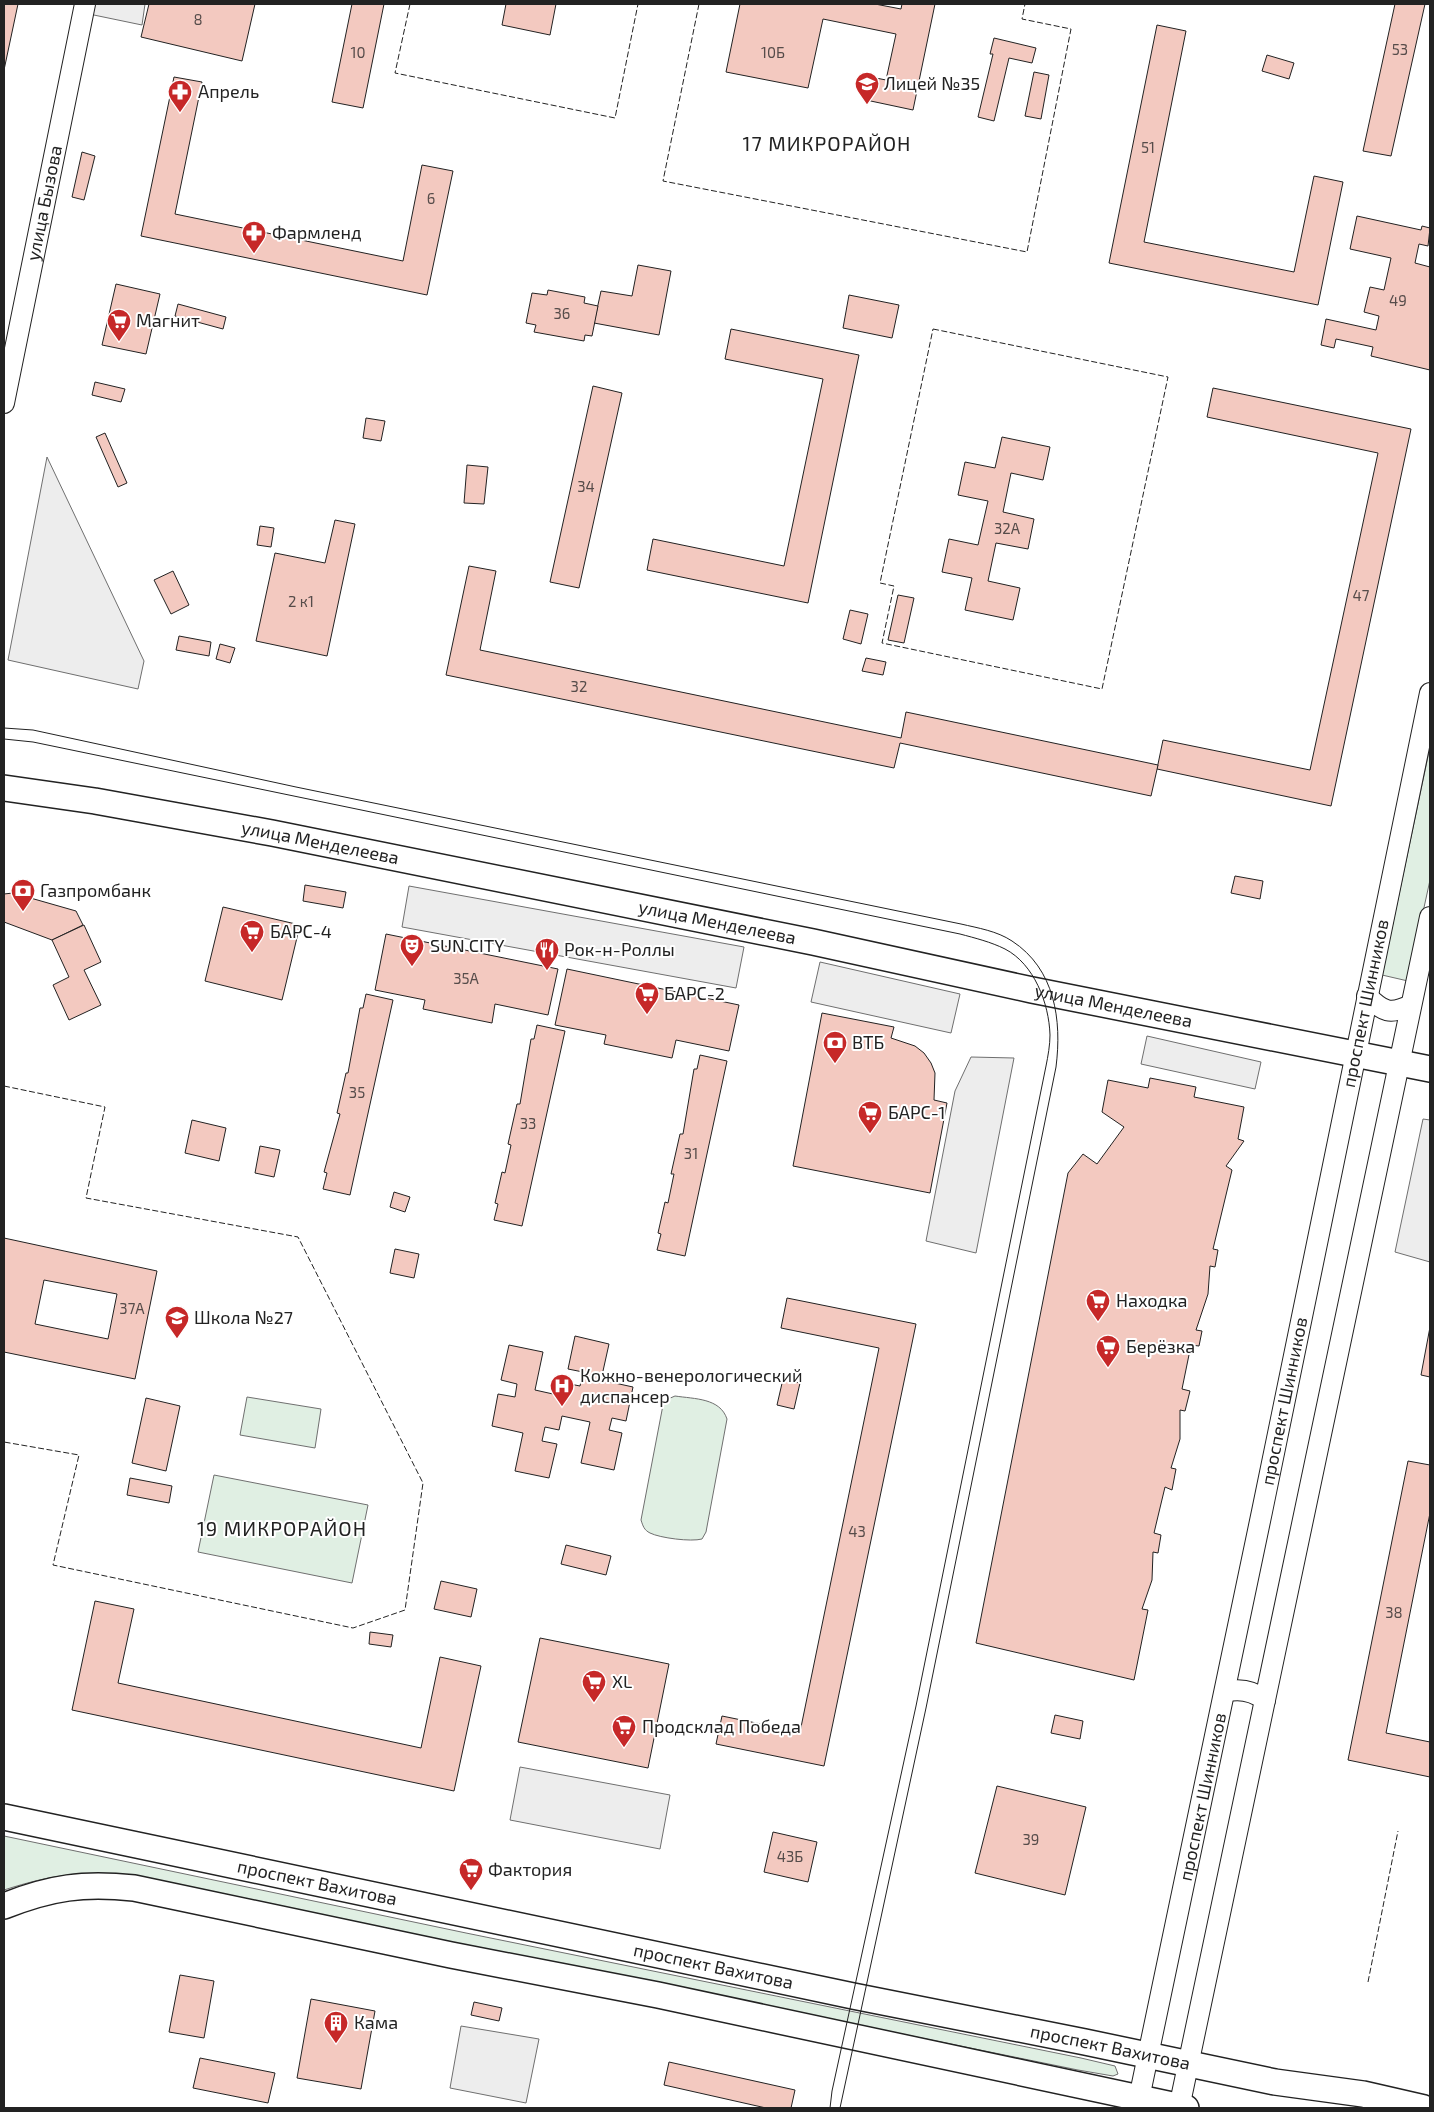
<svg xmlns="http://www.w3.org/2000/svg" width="1434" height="2112" font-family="'Exo 2',sans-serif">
<rect width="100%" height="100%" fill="#fff"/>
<g fill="#e0efe3" stroke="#6f6f6f">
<polygon points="1430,747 1430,880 1408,981 1382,975"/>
<path d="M675,1396c20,3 45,2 52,23l-21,113 -4,7c-11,3 -42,-1 -52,-6 -6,-3 -7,-7 -9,-13l22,-115 5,-6z"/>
<polygon points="247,1397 321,1409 315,1448 240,1435"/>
<polygon points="214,1475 368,1505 352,1583 198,1552"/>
<path d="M4,1836l462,97 615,125 34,8 3,8 -5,2 -35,-6 -946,-193c-52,-6 -78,-3 -128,13z"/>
</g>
<g fill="#ededed" stroke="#6f6f6f">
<polygon points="91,4 145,4 142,25 89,14"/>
<polygon points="47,457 144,661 138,689 8,660"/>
<polygon points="409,886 744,947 736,988 402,927"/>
<polygon points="820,962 960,994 951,1033 811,1002"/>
<polygon points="1147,1036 1261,1062 1255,1089 1141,1064"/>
<polygon points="971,1057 1014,1058 976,1253 926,1241 955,1091"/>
<polygon points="1423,1119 1430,1120 1430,1262 1395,1252"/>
<polygon points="520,1767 670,1795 660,1849 510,1820"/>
<polygon points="461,2026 539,2039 526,2103 450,2088"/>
</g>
<g fill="#f3c9c0" stroke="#222" fill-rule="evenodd">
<polygon points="4,4 18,4 4,70"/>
<polygon points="149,4 255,4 242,61 141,37"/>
<polygon points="352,4 384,4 363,108 332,102"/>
<polygon points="506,4 556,4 550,35 502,25"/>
<polygon points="740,4 875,4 901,9 902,4 935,4 913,110 866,100 871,77 886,80 896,34 823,19 808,88 726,72"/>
<polygon points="1395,4 1425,4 1391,156 1363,151"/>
<polygon points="1157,25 1186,31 1144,242 1294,272 1314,176 1343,182 1318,305 1109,263"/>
<polygon points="994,38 1036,48 1032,63 1009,58 994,121 978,117 993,54 990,54"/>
<polygon points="1267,55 1294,63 1289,79 1262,71"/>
<polygon points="1034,72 1049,75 1041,119 1025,116"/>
<polygon points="174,77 202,82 175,214 403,261 422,165 453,171 427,295 141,236"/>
<polygon points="82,152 95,156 84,200 72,197"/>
<polygon points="1357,216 1421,230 1422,226 1430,228 1428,246 1419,244 1415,263 1430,267 1430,370 1371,356 1373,347 1336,339 1334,348 1321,345 1326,319 1376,330 1379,316 1364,312 1370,287 1384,290 1391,258 1350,249"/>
<polygon points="638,265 671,271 659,335 594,323 601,291 632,296"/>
<polygon points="116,284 160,294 146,354 102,345"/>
<polygon points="548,290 585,297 584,303 598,306 592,336 585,335 584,341 534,332 536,325 526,323 532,293 547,295"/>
<polygon points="849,295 899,305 892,338 843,328"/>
<polygon points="178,304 226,317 223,329 175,316"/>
<polygon points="731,329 859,355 808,603 647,570 653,539 784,566 823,379 725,359"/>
<polygon points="95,382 125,389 121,402 92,395"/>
<polygon points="593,386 622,393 579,588 550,582"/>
<polygon points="1213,388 1411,429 1331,806 1157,769 1163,740 1310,770 1378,453 1207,417"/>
<polygon points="366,418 385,421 381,441 363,438"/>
<polygon points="105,433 127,483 118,487 96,437"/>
<polygon points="1002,437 1050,447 1043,480 1011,473 1003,512 1034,519 1028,549 996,543 988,581 1020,588 1013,620 965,610 972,578 942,572 949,539 978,545 988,501 958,495 965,462 995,468"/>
<polygon points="467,465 488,467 484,504 464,503"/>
<polygon points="335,520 355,524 327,656 256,641 275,553 325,563"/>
<polygon points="260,526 274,528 271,547 257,545"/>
<polygon points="469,566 496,571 480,650 901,738 906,712 1158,765 1151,796 900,743 894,768 446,675"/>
<polygon points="173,571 189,605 171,614 154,580"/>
<polygon points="898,595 914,598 904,643 888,640"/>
<polygon points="850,610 868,614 861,644 843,639"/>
<polygon points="179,636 211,642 209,656 176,650"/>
<polygon points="220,644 235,648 230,663 216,659"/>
<polygon points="866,658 886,662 883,675 862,671"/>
<polygon points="1235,876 1263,881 1260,899 1231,893"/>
<polygon points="305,885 346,892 343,908 303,901"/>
<polygon points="13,893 76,911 83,925 52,940 4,922 4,894"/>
<polygon points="223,907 300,925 282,1000 205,981"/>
<polygon points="84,925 101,962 84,970 101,1005 69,1020 53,985 69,977 52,940"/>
<polygon points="386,934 558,969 548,1015 495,1004 492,1023 423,1009 425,1000 375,990"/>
<polygon points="567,969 739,1005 729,1051 676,1040 672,1058 604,1044 606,1035 555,1025"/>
<polygon points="366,994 393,1000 350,1195 323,1189 327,1173 324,1172 340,1114 337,1113 346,1073 348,1073 360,1008 363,1008"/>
<polygon points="822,1013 894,1027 891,1038 915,1046 924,1053 931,1063 935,1073 934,1100 947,1103 930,1193 793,1166"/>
<polygon points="537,1025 565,1031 522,1226 494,1220 498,1204 495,1203 502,1172 505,1173 511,1145 508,1144 517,1104 520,1104 531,1039 534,1039"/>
<polygon points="700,1055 727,1061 685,1256 657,1250 661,1234 658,1233 665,1202 668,1203 674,1174 671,1174 680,1134 683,1134 694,1069 697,1069"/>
<polygon points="1150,1078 1196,1087 1194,1097 1244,1107 1238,1139 1244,1141 1226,1166 1232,1170 1213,1249 1218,1250 1215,1267 1210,1266 1208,1294 1196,1330 1202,1331 1199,1346 1191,1345 1182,1389 1190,1391 1185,1411 1180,1410 1180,1439 1171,1468 1176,1469 1172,1490 1165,1487 1154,1533 1161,1535 1158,1553 1153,1552 1152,1580 1142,1609 1148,1610 1134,1680 976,1643 1068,1173 1083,1154 1097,1164 1124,1127 1102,1112 1108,1080 1148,1088"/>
<polygon points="192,1120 226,1128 219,1161 185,1153"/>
<polygon points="260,1146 280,1150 274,1177 255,1173"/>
<polygon points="394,1192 410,1197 405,1212 390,1207"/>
<path d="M4,1238l153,33 -22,108 -131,-27zM44,1280l73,14 -9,45 -73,-15z"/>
<polygon points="395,1249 419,1254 414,1278 390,1273"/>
<polygon points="787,1298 916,1324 824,1766 716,1744 722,1716 800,1732 879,1348 781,1328"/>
<polygon points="1430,1327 1430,1377 1421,1375"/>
<polygon points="575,1336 609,1344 601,1380 633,1387 626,1421 612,1418 609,1430 622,1433 614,1470 581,1463 590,1422 562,1416 559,1430 545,1427 542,1441 557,1444 549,1478 515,1471 523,1433 492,1426 498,1394 515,1397 517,1384 501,1380 509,1345 543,1352 535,1390 562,1396 565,1383 580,1386 583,1372 568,1369"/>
<polygon points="783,1379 800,1383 794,1409 777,1405"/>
<polygon points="146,1398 180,1406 166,1471 132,1463"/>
<polygon points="1408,1461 1430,1465 1430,1513 1386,1733 1430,1742 1430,1777 1348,1760"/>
<polygon points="130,1478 172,1486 169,1503 127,1495"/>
<polygon points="566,1545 611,1556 606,1575 561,1564"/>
<polygon points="441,1581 477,1589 471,1617 434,1609"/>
<polygon points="95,1601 134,1609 118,1683 421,1748 440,1657 481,1666 454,1791 72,1710"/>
<polygon points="370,1632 393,1635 391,1647 369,1644"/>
<polygon points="540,1638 669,1664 648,1768 518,1742"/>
<polygon points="1055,1715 1083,1721 1080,1739 1051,1733"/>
<polygon points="997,1786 1086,1807 1065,1895 975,1873"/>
<polygon points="773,1832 817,1842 808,1882 764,1872"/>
<polygon points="180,1975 214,1981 204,2038 169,2032"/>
<polygon points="311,1999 375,2011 361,2089 297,2078"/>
<polygon points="474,2002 502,2008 499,2021 471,2015"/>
<polygon points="200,2058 275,2073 268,2103 193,2088"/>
<polygon points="669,2062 795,2090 791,2108 766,2108 664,2085"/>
</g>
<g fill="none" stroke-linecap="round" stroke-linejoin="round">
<defs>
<g id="minor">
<path id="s1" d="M4,403l81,-399"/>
<path d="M1367,996c16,16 23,19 44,9"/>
<path d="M1225,1692c15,-4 28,-1 40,8"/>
<path id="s2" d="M1137,2108c102,-471 194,-943 293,-1415"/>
<polyline points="1179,2108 1430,917"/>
</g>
<g id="major">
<path id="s3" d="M4,788l91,13 177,32 541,109 219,48 398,79"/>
<path id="s4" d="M4,1817l849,179 232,46 190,40 88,12 61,14"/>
<path d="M4,1906c48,-19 79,-23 130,-18l317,67 207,40 528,113"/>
</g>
</defs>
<use href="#minor" stroke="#222" stroke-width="22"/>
<use href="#major" stroke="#222" stroke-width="28"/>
<use href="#minor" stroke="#fff" stroke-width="20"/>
<use href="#major" stroke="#fff" stroke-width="25"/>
<g stroke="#222" stroke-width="1">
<path d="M4,728l29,2 263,57 665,137c17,4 36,7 51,17 43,28 50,79 44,126l-130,641 -86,400"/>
<path d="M4,739l29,3 927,192c15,4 31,8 45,15 29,15 44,54 45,86 0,10 -2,21 -4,31l-130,640 -84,385 -2,17"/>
</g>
<g stroke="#222" stroke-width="1" stroke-dasharray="6 2.5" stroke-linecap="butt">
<polyline points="410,4 395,73 615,118 638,4"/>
<polyline points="699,4 663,181 1027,252 1071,29 1022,19 1025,4"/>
<polygon points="933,329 1168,377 1102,689 882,643 894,586 880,583"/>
<polyline points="4,1086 105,1107 86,1198 298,1237 423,1483 405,1610 353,1628 53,1565 79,1455 4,1442"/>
<polyline points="1368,1982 1398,1831"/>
</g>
</g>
<defs>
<symbol id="school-pin" viewBox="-11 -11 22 30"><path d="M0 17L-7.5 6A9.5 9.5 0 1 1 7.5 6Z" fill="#c62828" stroke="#fff"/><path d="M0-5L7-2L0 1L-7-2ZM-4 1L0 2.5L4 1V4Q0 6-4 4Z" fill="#fff"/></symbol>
<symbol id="pharmacy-pin" viewBox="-11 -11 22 30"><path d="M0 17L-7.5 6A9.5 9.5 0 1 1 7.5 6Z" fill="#c62828" stroke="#fff"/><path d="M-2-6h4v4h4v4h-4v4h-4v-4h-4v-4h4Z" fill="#fff"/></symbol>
<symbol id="supermarket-pin" viewBox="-11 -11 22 30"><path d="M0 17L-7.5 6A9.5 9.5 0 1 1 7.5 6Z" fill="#c62828" stroke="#fff"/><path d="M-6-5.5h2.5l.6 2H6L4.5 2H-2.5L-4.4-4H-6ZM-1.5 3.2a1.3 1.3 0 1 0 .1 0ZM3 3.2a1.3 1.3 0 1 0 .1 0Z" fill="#fff"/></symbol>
<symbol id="bank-pin" viewBox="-11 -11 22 30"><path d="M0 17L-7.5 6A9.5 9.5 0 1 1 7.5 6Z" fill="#c62828" stroke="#fff"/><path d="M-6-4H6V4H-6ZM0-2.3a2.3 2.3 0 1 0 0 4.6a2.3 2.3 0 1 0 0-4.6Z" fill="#fff"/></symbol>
<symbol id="theatre-pin" viewBox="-11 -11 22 30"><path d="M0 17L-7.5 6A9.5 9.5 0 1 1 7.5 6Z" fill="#c62828" stroke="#fff"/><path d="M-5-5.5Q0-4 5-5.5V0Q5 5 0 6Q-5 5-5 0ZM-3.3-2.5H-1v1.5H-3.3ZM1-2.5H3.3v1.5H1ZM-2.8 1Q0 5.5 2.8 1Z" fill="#fff"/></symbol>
<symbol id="restaurant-pin" viewBox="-11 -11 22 30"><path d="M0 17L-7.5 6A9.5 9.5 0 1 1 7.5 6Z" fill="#c62828" stroke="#fff"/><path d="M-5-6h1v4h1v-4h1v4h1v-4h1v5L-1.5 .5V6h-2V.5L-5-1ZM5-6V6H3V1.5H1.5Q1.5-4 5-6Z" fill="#fff"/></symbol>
<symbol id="hospital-pin" viewBox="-11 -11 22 30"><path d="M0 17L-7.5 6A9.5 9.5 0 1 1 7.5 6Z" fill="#c62828" stroke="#fff"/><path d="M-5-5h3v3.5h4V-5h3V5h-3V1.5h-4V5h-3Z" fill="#fff"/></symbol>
<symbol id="building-pin" viewBox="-11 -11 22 30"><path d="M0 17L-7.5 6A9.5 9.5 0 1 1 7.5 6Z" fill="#c62828" stroke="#fff"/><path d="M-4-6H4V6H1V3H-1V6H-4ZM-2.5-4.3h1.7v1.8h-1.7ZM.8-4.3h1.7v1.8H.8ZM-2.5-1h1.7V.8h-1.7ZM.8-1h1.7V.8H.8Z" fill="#fff"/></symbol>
</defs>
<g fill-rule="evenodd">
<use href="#school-pin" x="853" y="70" width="28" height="38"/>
<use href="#pharmacy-pin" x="166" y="78" width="28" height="38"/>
<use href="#pharmacy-pin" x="240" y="219" width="28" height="38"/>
<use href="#supermarket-pin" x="105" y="307" width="28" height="38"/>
<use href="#bank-pin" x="9" y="877" width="28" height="38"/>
<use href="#supermarket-pin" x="238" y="918" width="28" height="38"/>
<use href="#theatre-pin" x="398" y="932" width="28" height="38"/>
<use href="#restaurant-pin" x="533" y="936" width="28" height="38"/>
<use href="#supermarket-pin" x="633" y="980" width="28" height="38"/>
<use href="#bank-pin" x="821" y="1029" width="28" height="38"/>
<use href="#supermarket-pin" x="856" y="1099" width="28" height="38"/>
<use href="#supermarket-pin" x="1084" y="1287" width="28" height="38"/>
<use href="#school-pin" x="163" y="1304" width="28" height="38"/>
<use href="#supermarket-pin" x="1094" y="1333" width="28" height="38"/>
<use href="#hospital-pin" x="548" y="1372" width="28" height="38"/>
<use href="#supermarket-pin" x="580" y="1668" width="28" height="38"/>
<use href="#supermarket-pin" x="610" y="1713" width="28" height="38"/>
<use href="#supermarket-pin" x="457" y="1856" width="28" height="38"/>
<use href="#building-pin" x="322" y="2009" width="28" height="38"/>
</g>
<g text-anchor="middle" stroke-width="4" stroke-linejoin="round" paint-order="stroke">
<g font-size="15" fill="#564c4a">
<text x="198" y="25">8</text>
<text x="1400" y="55">53</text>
<text x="358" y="58">10</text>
<text x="773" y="58">10Б</text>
<text x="1148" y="153">51</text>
<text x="431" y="204">6</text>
<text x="1398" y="306">49</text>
<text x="562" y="319">36</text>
<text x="586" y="492">34</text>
<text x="1007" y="534">32А</text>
<text x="1361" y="601">47</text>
<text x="301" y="607">2 к1</text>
<text x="579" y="692">32</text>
<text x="466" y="984">35А</text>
<text x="357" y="1098">35</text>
<text x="528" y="1129">33</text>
<text x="691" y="1159">31</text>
<text x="132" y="1314">37А</text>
<text x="857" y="1537">43</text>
<text x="1394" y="1618">38</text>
<text x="1031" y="1845">39</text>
<text x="790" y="1862">43Б</text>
</g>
<g font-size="18" fill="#222" stroke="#fff" text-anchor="start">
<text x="884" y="90">Лицей №35</text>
<text x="198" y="98">Апрель</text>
<text x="272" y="239">Фармленд</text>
<text x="136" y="327">Магнит</text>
<text x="40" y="897">Газпромбанк</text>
<text x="270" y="938">БАРС-4</text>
<text x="430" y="952">SUN CITY</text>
<text x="564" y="956">Рок-н-Роллы</text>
<text x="664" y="1000">БАРС-2</text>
<text x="852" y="1049">ВТБ</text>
<text x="888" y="1119">БАРС-1</text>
<text x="1116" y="1307">Находка</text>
<text x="194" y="1324">Школа №27</text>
<text x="1126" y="1353">Берёзка</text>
<text x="580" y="1382">Кожно-венерологический<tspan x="580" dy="21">диспансер</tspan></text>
<text x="612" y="1688">XL</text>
<text x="642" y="1733">Продсклад Победа</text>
<text x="488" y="1876">Фактория</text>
<text x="354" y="2029">Кама</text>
</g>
<g font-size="18" fill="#222" stroke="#fff">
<text dy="6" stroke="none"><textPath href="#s1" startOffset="204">улица Бызова</textPath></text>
<text dy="6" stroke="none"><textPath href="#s3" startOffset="321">улица Менделеева</textPath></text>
<text dy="6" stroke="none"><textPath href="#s3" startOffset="726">улица Менделеева</textPath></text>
<text dy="6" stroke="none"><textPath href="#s2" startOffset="1128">проспект Шинников</textPath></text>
<text dy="6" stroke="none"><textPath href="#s3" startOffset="1131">улица Менделеева</textPath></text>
<text dy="6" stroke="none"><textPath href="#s2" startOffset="722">проспект Шинников</textPath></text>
<text dy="6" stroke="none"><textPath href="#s2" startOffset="318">проспект Шинников</textPath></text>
<text dy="6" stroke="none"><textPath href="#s4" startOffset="320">проспект Вахитова</textPath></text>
<text dy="6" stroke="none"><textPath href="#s4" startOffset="725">проспект Вахитова</textPath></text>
<text dy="6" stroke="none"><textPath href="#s4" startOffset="1130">проспект Вахитова</textPath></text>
</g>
<g font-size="20" letter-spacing="1" fill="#222" stroke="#fff">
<text x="827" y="151">17 МИКРОРАЙОН</text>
<text x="282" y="1536">19 МИКРОРАЙОН</text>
</g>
</g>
<rect width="1434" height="2112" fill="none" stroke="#222222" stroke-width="10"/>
</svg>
